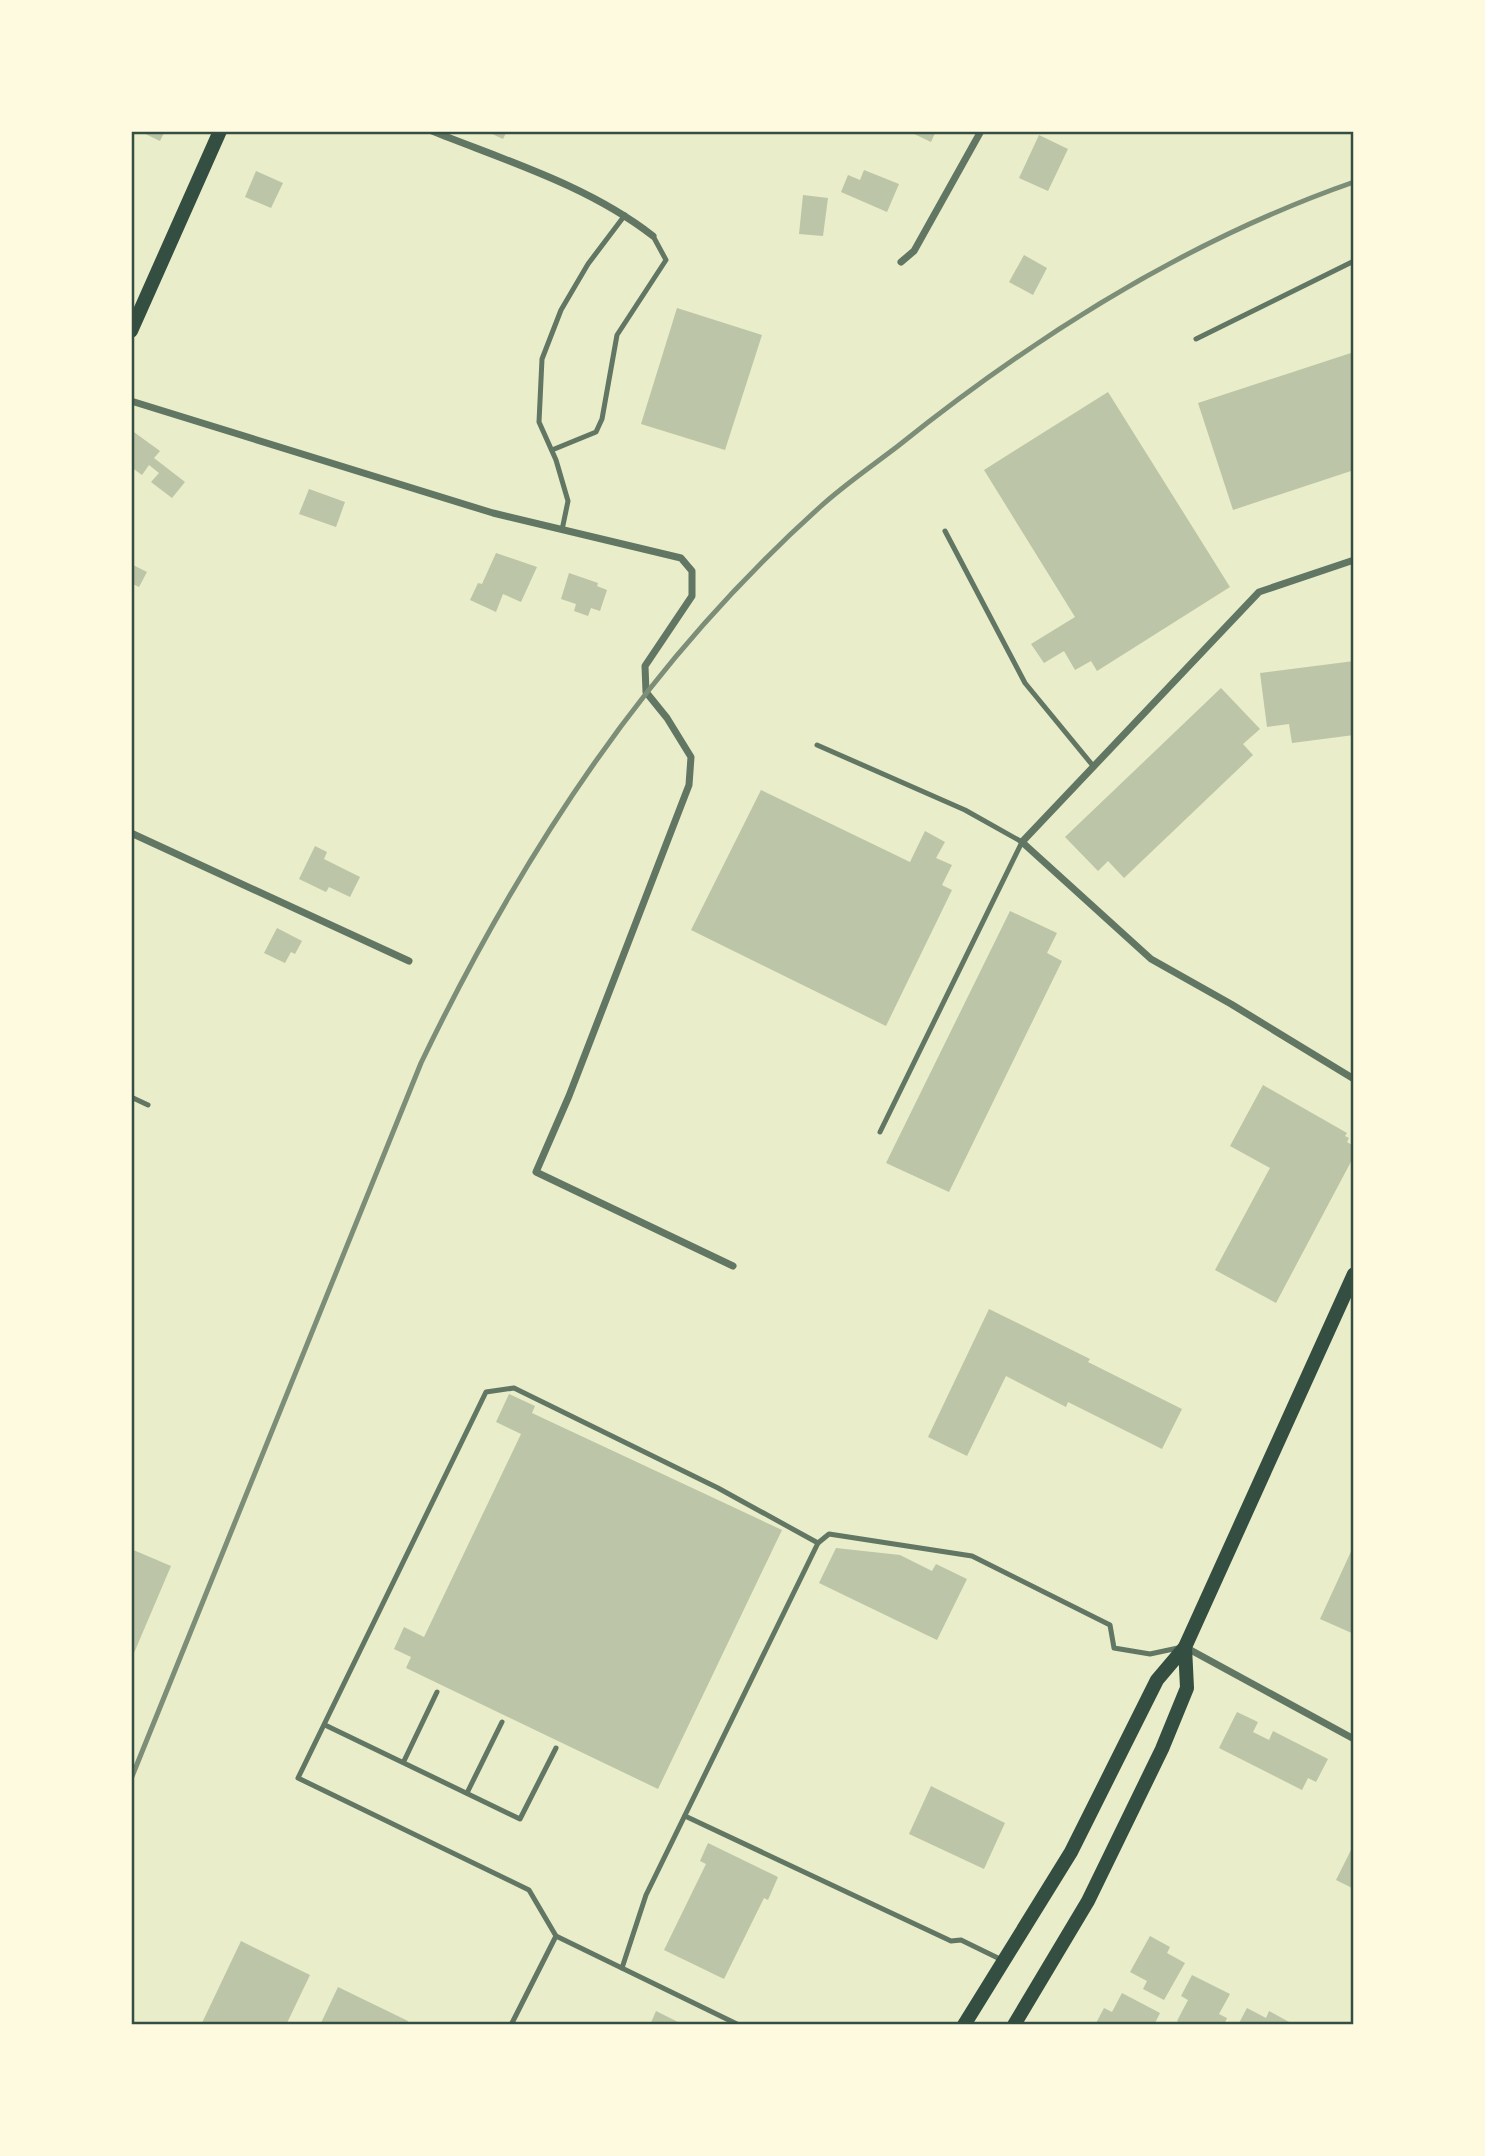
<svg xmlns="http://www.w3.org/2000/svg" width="1485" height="2156" font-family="'IBM Plex Serif',serif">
<rect width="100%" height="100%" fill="#e9edc9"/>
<g fill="#bcc5a7">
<polygon points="139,131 165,131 160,141"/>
<polygon points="486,131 507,131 503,139"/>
<polygon points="908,131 936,131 931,142"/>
<polygon points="1039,135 1068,149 1048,191 1019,178"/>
<polygon points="864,170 899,184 887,212 841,192 848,175 860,180"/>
<polygon points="256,171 283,183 271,208 245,197"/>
<polygon points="803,195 828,198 823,236 799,234"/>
<polygon points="1024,255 1047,268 1033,295 1009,282"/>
<polygon points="677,308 762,335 725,450 641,424"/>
<polygon points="1354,352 1354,470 1233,510 1198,403"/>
<polygon points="1108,392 1230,587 1097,671 1091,661 1075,670 1064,651 1044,663 1031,644 1075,617 984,470"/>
<polygon points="131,430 160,451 154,458 185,482 172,498 151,482 159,473 149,465 142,475 131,467"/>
<polygon points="309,489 345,502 336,527 299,514"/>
<polygon points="496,553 537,567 521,602 503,594 496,612 470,600 478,583 482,584"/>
<polygon points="131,564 147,572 139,587 131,583"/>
<polygon points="569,573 598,583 597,586 607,590 600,611 591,608 588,616 574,611 576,604 561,599"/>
<polygon points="1354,661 1354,735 1292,743 1289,724 1267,727 1260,673"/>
<polygon points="1221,688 1260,729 1243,744 1253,755 1124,878 1108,861 1098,871 1065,837"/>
<polygon points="761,790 910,862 925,831 945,842 936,858 952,865 942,885 952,890 886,1026 691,930"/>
<polygon points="315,846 327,852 324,859 360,877 350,897 329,887 326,892 299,879"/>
<polygon points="1010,911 1057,933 1047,953 1062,961 949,1192 886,1163"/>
<polygon points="277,928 302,941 295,954 291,952 285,963 264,953"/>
<polygon points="1263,1085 1347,1133 1345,1136 1349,1138 1347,1142 1352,1145 1351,1154 1354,1156 1276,1303 1215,1270 1270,1168 1230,1146"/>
<polygon points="989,1309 1090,1359 1088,1362 1182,1409 1162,1449 1068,1402 1066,1407 1006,1376 967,1456 928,1437"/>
<polygon points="509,1394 535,1406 532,1413 782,1530 658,1789 406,1668 411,1657 394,1649 404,1627 424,1637 521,1434 496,1422"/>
<polygon points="1354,1545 1354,1634 1320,1619"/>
<polygon points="836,1548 900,1555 932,1571 936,1564 967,1579 937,1640 819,1583"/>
<polygon points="131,1549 171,1566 131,1660"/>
<polygon points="1237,1712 1258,1722 1253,1732 1269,1740 1273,1731 1328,1759 1316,1782 1308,1778 1302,1790 1219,1748"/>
<polygon points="931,1786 1005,1823 984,1869 909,1834"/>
<polygon points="708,1843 778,1877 768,1900 764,1898 724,1979 664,1950 706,1864 700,1861"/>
<polygon points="1354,1844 1354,1889 1336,1880"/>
<polygon points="1150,1936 1170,1947 1167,1953 1185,1963 1164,2000 1143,1989 1147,1981 1130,1972"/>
<polygon points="241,1941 310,1975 286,2025 201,2025"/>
<polygon points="1192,1975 1230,1994 1219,2014 1227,2018 1224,2025 1183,2025 1177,2021 1188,2000 1181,1996"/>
<polygon points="338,1987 408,2021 406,2025 320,2025"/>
<polygon points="1122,1993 1160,2013 1154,2025 1095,2025 1104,2008 1112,2012"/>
<polygon points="1247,2008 1266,2018 1269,2011 1291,2023 1238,2025"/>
<polygon points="656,2011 684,2025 650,2025"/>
</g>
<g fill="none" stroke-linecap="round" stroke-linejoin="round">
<g stroke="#617663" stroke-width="5">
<polyline points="1196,339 1354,261"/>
<polyline points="552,450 596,432 602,419 617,335 666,260 653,236"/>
<polyline points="562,530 568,501 556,460 539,422 542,359 561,310 588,264 625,215"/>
<polyline points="945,531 1025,683 1094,767"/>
<polyline points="817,745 965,810 1022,842 880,1132"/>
<polyline points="131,1097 148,1105"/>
<polyline points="818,1543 829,1534 972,1556 1110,1625 1114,1648 1150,1654 1178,1648"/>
<polyline points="325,1725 520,1819 556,1748"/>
<polyline points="404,1761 437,1692"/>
<polyline points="467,1793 502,1722"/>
<polyline points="685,1816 951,1941 961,1940 1002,1960"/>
<polyline points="556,1936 529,1890 298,1778 486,1392 514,1388 718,1488 818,1543 646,1895 622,1968"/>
<polyline points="511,2025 556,1936 739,2025"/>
</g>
<g stroke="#617663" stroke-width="7">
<path d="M432,131c75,30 157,55 221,105"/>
<polyline points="901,262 914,251 981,131"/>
<polyline points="131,401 493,513 681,558 692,571 692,596 645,666 646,692 667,718 691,757 689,785 569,1096 536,1172 733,1266"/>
<polyline points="1354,560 1259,592 1022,842 1151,959 1231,1004 1354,1079"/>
<polyline points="131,833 409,961"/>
<polyline points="1185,1647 1354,1739"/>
</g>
<g stroke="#344e41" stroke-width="14">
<polyline points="131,331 220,131"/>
<polyline points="964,2025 1071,1852 1157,1680 1185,1647 1354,1274"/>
<polyline points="1014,2025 1088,1901 1162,1749 1187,1688 1185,1647"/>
</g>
<path stroke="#7c8e77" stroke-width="5" d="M131,1779l290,-716c63,-131 137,-258 227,-372 51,-65 111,-129 172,-184 24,-22 52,-41 78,-61 137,-110 289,-206 456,-264"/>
</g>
<rect width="1485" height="2156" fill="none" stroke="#fefae0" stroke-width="266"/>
<rect x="133" y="133" width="1219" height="1890" fill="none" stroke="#344e41" stroke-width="2.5"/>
</svg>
